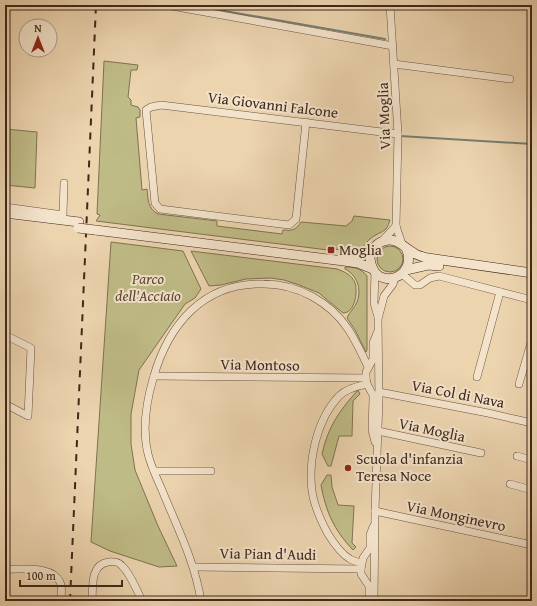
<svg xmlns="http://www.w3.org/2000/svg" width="537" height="606" font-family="'Gentium Book Plus',serif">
<rect width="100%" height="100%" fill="#ecd4af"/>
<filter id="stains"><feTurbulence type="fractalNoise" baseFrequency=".005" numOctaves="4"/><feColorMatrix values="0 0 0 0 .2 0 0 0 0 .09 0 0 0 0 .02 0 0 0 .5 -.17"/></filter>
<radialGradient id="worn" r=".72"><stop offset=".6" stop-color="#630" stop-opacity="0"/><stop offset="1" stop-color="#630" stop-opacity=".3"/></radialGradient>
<g fill="#bfbb86" stroke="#7f7251">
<path d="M104,61l34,4 -1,5h-6l-3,27 3,3v5l7,2 2,3v7l-4,1 6,72 5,-1c1,10 1,20 11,25l59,7v5l65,8 1,-4c9,1 13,0 18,-8l45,4 6,-5 2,-5 36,4c-1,3 -2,6 -4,9 -4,4 -11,5 -16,10 -5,4 -6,10 -13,12 -7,2 -20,-2 -28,-3l-1,2 -232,-29 4,-6 -3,-1z"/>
<polygon points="5,129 37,132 35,188 5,185"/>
<polygon points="111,242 183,251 201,289 195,298 185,304 139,370 131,414 131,444 135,470 158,526 177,566 159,567 110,551 91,542"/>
<circle cx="390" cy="259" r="13"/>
<path d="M191,251l146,18c8,3 15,6 18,14 3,9 0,30 -12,30l-24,-20 -20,-8 -15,-5 -13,-2 -25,1 -25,6 -12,1z"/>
<path d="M345,267c9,0 16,1 22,9v74l-1,2 -11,-22 -8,-12c2,-6 8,-10 10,-16 5,-13 0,-27 -12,-33z"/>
<path d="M358,390l2,4 -7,7 -1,35h-13l-8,30h-3l-6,-12c6,-27 17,-43 36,-64z"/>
<path d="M327,475h4l1,12 6,18 16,1 -2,37 4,4 -3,3c-19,-20 -27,-38 -32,-65z"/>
</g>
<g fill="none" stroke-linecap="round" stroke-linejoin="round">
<g stroke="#757e71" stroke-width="2">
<polyline points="191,5 385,39"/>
<polyline points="400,136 532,144"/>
</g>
<defs>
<g id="street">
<polyline points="166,5 393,46"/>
<polyline points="390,5 398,134 396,226 402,244"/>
<polyline points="394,64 510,79"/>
<polyline points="306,122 296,219 289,225 168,210 160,209 155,203 146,110 151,107 161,105 398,134"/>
<polyline points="5,207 63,215 64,183"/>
<polyline points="382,241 396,226"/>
<polyline points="375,272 374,303 378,317"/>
<polyline points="402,274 415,285 420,285 430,278 439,276 532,300"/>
<polyline points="5,335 31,348 28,416 5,404"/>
<polyline points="154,376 366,378"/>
<polyline points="477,377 500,292"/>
<polyline points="519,384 532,339"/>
<polyline points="379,392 488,413 532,423"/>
<polyline points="378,431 481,453"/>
<polyline points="375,442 372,430 373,399 373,395 367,384 366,378 366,372 373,359 373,343 377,333"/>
<polyline points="517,456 532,460"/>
<polyline points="154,471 211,471"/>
<polyline points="510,484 532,490"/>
<polyline points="375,511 532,545"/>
<path d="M361,563c-3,-1 -8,-2 -11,-4 -9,-5 -17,-17 -22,-25 -7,-13 -14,-28 -16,-43 -4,-31 5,-72 27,-95 7,-7 18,-10 28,-12"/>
<polyline points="194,567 361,569"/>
<path d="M5,569c16,1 47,-4 55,13 3,6 1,13 1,19"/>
<path d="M92,601c1,-14 -2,-36 16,-39 5,-1 11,0 14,4 7,6 16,26 20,35"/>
<path d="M201,601c-6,-39 -24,-74 -39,-111 -5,-11 -11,-24 -14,-36 -6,-25 -2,-51 5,-75 15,-54 50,-97 111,-95 34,0 66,18 84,45 8,12 14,25 20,38"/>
<polyline points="369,601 369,586 361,574 361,569 363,558 370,548 370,535 373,527"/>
<polyline points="374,601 375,511 379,399 378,319 384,296 393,284 395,278"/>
</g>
<g id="secondary">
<polyline points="5,213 79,222"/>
<polyline points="95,230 344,261 358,263 373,269"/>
<path d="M406,248c12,26 -22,42 -33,21 -3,-6 -4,-13 -1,-18 2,-4 5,-7 9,-9 14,-7 22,5 33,11 4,3 10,4 14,5l104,15"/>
<polyline points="343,255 358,256 372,250"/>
<polyline points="406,270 428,265 439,266"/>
</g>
</defs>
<use href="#street" stroke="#6a5341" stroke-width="8"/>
<use href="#secondary" stroke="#3f281c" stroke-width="10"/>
<use href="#street" stroke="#f3e3cb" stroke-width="7"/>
<use href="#secondary" stroke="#f3e3cb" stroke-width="9"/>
<polyline stroke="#3f281c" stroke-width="2" stroke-dasharray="7 7" stroke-linecap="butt" points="70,601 96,5"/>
<defs>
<polyline id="secondary-bridge" points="78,228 95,230"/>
</defs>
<use href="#secondary-bridge" stroke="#3f281c" stroke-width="10" stroke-linecap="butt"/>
<use href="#secondary-bridge" stroke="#f3e3cb" stroke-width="9"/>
</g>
<g fill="#8f2418" stroke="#f3e3cb" stroke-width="1.5">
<rect x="327" y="246" width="8" height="8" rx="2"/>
<circle cx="348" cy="468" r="4"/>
</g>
<g text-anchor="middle" stroke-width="4" stroke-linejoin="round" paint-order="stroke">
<g font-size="15" fill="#3f281c" stroke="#f3e3cb">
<text transform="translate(273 105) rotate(7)" y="5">Via Giovanni Falcone</text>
<text transform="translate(384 116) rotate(-92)" y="5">Via Moglia</text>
<text transform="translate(260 365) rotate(1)" y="5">Via Montoso</text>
<text transform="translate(458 394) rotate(11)" y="5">Via Col di Nava</text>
<text transform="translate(432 430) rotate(12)" y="5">Via Moglia</text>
<text transform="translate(456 516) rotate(12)" y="5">Via Monginevro</text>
<text transform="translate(268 554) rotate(1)" y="5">Via Pian d'Audi</text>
</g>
<g font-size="15" fill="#3f281c" stroke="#f3e3cb" text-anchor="start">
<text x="339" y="255">Moglia</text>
<text x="356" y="464">Scuola d'infanzia<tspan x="356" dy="17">Teresa Noce</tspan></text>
</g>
<g font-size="15" font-style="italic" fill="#594531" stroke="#f3e3cb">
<text x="148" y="284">Parco<tspan x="148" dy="17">dell'Acciaio</tspan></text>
</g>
</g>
<rect width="537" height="606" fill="none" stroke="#ecd4af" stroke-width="20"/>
<rect x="6" y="6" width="525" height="594" fill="none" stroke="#3f281c" stroke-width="2"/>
<rect x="10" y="10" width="517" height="586" fill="none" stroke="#3f281c"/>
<g transform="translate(38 38)"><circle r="19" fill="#f3e3cb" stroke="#ab9885"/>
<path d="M0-3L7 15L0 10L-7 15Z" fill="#8f2418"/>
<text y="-6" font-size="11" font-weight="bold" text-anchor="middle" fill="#3f281c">N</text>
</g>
<path d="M20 580v6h102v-6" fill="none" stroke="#3f281c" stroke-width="2"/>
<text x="26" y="580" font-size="12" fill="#3f281c" stroke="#f3e3cb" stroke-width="3" paint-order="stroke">100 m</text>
<rect width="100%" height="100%" filter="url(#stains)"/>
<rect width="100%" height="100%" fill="url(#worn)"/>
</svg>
